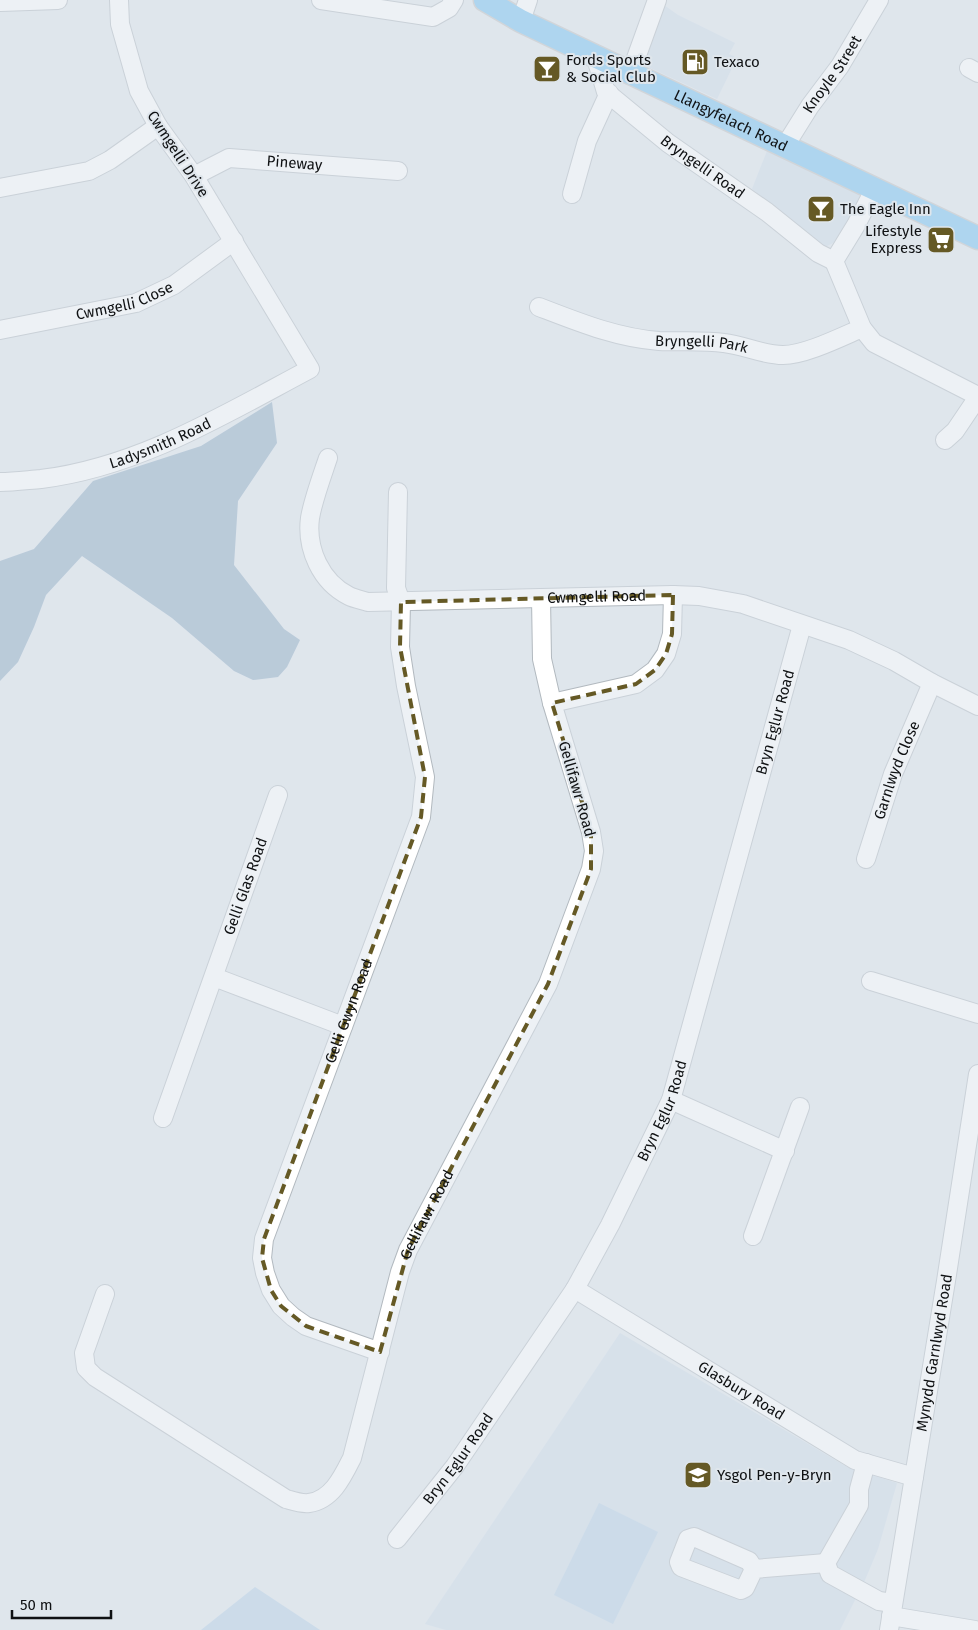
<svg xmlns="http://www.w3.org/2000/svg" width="978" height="1630" font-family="'Fira Sans',sans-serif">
<rect width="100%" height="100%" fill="#dfe6ec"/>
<g fill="#cedbe7">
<polygon points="661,3 678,15 735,43 729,54 735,57 730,67 732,68 717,99 644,65 656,28"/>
<polygon points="767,151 856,191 861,198 849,223 833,243 827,246 822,245 783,213 752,189"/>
<polygon points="620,1333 847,1467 897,1483 878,1549 865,1580 840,1630 446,1630 425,1624"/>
</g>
<g fill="#b5cfe5">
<polygon points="599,1503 658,1532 613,1624 554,1595"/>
<polygon points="255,1587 320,1630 201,1630"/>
</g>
<polygon fill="#8eaac2" points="272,402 277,443 238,501 234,565 284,629 300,640 287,667 278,677 253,680 234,671 172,618 82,556 46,595 34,627 18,662 0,681 0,561 34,549 93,481 201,446"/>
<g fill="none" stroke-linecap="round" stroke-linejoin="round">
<defs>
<g id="minor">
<polyline points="321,0 433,17 449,8 454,0"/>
<polyline points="0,2 58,0"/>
<polyline points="521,21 528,0"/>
<path id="s1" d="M595,55l11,37 62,51 99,69 51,41 16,8"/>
<polyline points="969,68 978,73"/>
<polyline points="631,72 657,0"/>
<path id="s2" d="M785,146l25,-40 30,-40 39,-66"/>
<path id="s3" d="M194,176l35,-18 169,13"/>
<polyline points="0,188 89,171 110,160 158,126"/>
<polyline points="875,188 856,225 834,261 862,328 874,343 978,396"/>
<polyline points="572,194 587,141 609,93"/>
<path id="s4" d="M539,307c39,15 78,31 120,34 22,1 43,-1 65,2 19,2 39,12 59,12 22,0 58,-18 79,-27"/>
<path id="s5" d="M0,330l136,-27 38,-18 60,-44"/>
<polyline points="945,440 955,431 978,397"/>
<path id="s6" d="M328,458c-6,18 -15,42 -18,60 -4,31 11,64 39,78 6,3 13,4 19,6l305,-7 26,1 44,8 106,36 45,21 38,22 46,23"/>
<path id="s7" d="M0,482c14,0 28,-2 41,-3 98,-12 184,-65 269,-110l-116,-193 -36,-50 -19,-35 -19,-67 -1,-24"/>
<polyline points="552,703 636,684 655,670 666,654 672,634 673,595"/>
<path id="s8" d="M866,859l27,-85 39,-91"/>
<polyline points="214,977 343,1026"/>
<polyline points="871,981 978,1014"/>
<polyline points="671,1100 785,1151"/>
<path id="s9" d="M163,1118l115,-323"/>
<polyline points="753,1236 800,1107"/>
<path id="s10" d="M575,1289l280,171 59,17"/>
<path id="s11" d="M105,1294l-21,59 2,15 9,9 191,122c7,2 15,5 23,4 23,-3 34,-27 43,-45l48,-186 8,-22 140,-266 43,-115 3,-18 -3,-19 -39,-129 -10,-44 -1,-61"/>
<path id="s12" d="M380,1352l-74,-26 -13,-9 -12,-11 -10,-16 -6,-17 -3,-15 2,-19 157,-422 4,-40 -19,-91 -6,-39 1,-45 -5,-14 2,-96"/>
<polyline points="866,1463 859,1489 859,1505 826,1563 830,1574 879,1601 893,1603"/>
<path id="s13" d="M397,1539l58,-73 120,-177 35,-64 61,-125 131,-475"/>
<polyline points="754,1569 749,1561 694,1537 688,1539 679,1562 681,1567 741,1590 745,1588 754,1569 826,1563"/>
<polyline points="891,1616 975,1630"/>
<path id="s14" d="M889,1630l57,-349 32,-207"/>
</g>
<g id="major">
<path id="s15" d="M485,0l36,21 457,217"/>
</g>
</defs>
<use href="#minor" stroke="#b2b9bf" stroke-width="20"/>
<use href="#major" stroke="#c1c1c2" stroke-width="25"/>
<use href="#minor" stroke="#fff" stroke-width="18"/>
<use href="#major" stroke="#73c1f1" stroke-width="22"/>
</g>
<path d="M0 0H978V1630H0ZM673,595l-1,39 -6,20 -11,16 -19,14 -84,19 39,129v37l-43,115 -140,266 -28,102 -74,-26 -25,-20 -10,-16 -9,-32 2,-19 157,-422 4,-40 -25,-130 1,-45z" fill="#dfe6ec" fill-opacity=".55" fill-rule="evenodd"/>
<path fill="none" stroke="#655925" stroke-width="4" stroke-dasharray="10 6" stroke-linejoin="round" d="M673,595l-1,39 -6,20 -11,16 -19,14 -84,19 39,129v37l-43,115 -140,266 -28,102 -74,-26 -25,-20 -10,-16 -9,-32 2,-19 157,-422 4,-40 -25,-130 1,-45z"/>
<defs>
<symbol id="fuel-square" viewBox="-11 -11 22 22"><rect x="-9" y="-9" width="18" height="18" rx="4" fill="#655925" stroke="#dfe6ec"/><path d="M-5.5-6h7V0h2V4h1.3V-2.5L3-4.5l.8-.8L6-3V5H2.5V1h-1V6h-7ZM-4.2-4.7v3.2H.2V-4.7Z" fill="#fff"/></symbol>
<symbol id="bar-square" viewBox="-11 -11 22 22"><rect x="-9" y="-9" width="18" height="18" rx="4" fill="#655925" stroke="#dfe6ec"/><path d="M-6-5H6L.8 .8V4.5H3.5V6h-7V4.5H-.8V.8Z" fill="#fff"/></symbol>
<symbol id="supermarket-square" viewBox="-11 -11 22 22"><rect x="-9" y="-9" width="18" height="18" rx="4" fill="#655925" stroke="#dfe6ec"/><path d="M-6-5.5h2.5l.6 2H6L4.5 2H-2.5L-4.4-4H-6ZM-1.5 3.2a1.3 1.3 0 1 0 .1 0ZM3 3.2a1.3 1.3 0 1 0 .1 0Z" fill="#fff"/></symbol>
<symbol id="school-square" viewBox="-11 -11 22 22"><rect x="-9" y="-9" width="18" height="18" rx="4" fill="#655925" stroke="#dfe6ec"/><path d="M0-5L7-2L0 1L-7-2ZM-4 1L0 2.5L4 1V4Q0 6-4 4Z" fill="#fff"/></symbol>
</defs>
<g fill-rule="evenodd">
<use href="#fuel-square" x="679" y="46" width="32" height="32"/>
<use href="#bar-square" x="531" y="53" width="32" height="32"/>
<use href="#bar-square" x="805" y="193" width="32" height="32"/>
<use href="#supermarket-square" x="925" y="224" width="32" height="32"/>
<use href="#school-square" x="682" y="1459" width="32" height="32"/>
</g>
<g text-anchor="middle" stroke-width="4" stroke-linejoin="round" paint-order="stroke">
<g font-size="15" fill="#0f1113" stroke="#dfe6ec" text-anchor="start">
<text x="566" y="65">Fords Sports<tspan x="566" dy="17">&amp; Social Club</tspan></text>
<text x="714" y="67">Texaco</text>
<text x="840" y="214">The Eagle Inn</text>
<text x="922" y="236" text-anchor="end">Lifestyle<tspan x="922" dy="17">Express</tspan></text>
<text x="717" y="1480">Ysgol Pen-y-Bryn</text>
</g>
<g font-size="15" fill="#0f1113" stroke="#dfe6ec">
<text dy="5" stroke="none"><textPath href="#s2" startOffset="86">Knoyle Street</textPath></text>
<text dy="5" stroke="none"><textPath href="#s15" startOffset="274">Llangyfelach Road</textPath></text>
<text transform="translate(178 154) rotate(57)" y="5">Cwmgelli Drive</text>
<text dy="5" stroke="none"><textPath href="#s3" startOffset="105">Pineway</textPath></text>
<text dy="5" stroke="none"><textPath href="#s1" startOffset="161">Bryngelli Road</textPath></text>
<text dy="5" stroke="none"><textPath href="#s5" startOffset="128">Cwmgelli Close</textPath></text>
<text dy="5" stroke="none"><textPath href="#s4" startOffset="168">Bryngelli Park</textPath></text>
<text dy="5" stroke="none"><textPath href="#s7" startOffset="166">Ladysmith Road</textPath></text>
<text dy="5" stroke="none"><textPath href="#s6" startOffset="404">Cwmgelli Road</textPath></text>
<text dy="5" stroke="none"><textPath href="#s13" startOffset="911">Bryn Eglur Road</textPath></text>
<text dy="5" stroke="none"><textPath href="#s8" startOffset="94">Garnlwyd Close</textPath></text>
<text transform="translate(577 789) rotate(74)" y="5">Gellifawr Road</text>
<text dy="5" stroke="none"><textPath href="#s9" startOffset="246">Gelli Glas Road</textPath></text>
<text dy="5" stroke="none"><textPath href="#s12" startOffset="425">Gelli Gwyn Road</textPath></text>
<text dy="5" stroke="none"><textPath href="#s13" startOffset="506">Bryn Eglur Road</textPath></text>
<text dy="5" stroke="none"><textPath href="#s11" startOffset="661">Gellifawr Road</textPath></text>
<text dy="5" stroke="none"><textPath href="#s14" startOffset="281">Mynydd Garnlwyd Road</textPath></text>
<text dy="5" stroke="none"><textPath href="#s10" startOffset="195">Glasbury Road</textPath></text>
<text dy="5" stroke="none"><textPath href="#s13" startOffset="101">Bryn Eglur Road</textPath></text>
</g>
</g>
<path d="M12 1610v8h99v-8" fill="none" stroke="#0f1113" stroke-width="2.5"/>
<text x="20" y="1610" font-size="15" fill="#0f1113" stroke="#dfe6ec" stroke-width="4" paint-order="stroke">50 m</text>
</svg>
